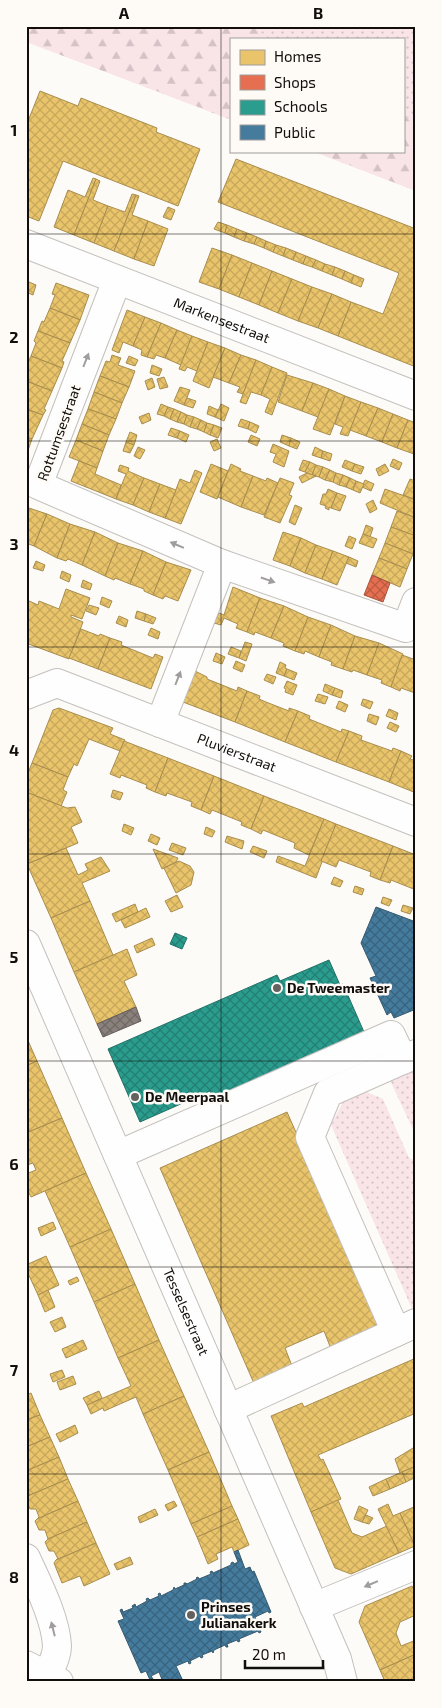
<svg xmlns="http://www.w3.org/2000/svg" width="442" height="1708" font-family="'Exo 2',sans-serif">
<defs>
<pattern id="grass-dots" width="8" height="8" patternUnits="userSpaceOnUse" patternTransform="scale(1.25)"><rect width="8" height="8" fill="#f9e4e8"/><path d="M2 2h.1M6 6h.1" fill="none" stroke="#d4c2c6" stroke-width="1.8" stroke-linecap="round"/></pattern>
<pattern id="forest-firs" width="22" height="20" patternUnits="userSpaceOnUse" patternTransform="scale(1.25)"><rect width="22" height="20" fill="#f9e4e8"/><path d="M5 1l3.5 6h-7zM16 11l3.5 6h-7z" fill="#d4c2c6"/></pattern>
<pattern id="homes-cross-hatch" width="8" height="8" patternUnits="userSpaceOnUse" patternTransform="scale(1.25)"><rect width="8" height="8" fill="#e9c46a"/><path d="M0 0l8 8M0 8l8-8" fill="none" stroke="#c7a75b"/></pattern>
<pattern id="shops-cross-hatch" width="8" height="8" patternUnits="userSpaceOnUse" patternTransform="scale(1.25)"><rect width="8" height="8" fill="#e76f51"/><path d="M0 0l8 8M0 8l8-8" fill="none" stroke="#ba5a41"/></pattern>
<pattern id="schools-cross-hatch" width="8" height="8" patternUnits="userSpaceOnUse" patternTransform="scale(1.25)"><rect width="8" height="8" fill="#2a9d8f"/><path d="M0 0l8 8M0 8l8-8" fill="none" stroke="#237e73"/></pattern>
<pattern id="public-cross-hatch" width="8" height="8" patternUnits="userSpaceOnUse" patternTransform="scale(1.25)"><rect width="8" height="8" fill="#457b9d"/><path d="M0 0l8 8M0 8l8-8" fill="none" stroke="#38637e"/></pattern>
<pattern id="industry-cross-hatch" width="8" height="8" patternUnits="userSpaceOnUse" patternTransform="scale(1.25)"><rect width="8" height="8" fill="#8a817c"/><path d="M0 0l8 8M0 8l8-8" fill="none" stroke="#6f6864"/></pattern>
</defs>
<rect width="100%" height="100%" fill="#fdfbf8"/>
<g fill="url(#grass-dots)">
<polygon points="26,26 416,26 416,191 312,151 403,151 403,39 231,39 231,120 26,41"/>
<polygon points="416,1062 416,1136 388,1076"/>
<polygon points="362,1090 383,1099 409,1158 416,1161 416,1310 413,1311 331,1125 345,1098"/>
</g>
<g fill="url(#forest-firs)">
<polygon points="26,26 253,26 269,39 231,39 231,119 26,42"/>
<polygon points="403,115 416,121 416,191 313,151 403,151"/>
</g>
<g fill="url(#homes-cross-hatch)" stroke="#a88d4e">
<polygon points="40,91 78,106 81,98 157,128 156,132 200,149 178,206 63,161 39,221 26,216 26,139 29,131 26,130 26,126"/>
<polygon points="236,159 416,229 416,367 338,336 351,302 383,314 399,273 218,202"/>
<polygon points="93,178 96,179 74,235 54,227 68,190 85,197"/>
<polygon points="96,179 100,181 93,200 108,206 94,243 74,235"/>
<polygon points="132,194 136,195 114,251 94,243 108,206 125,212"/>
<polygon points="136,195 139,196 132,215 148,221 134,259 114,251"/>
<polygon points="168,207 175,210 171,220 163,217"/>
<polygon points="148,221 168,229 154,266 134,259"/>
<polygon points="218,222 227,225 225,233 214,229"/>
<polygon points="227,225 237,229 234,237 225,233"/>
<polygon points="237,229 247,233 244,241 234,237"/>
<polygon points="247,233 257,237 254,244 244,241"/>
<polygon points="257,237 266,241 264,248 254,244"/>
<polygon points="266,241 276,245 273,252 264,248"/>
<polygon points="276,245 286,248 283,256 273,252"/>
<polygon points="212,248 232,255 219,289 199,282"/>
<polygon points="286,248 296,252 293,260 283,256"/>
<polygon points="296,252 306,256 303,264 293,260"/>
<polygon points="232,255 252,263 239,297 219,289"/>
<polygon points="306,256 316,260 312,267 303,264"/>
<polygon points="316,260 325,264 322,271 312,267"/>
<polygon points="252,263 272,271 259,305 239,297"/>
<polygon points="325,264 335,267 332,275 322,271"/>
<polygon points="335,267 345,271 342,279 332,275"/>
<polygon points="272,271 292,279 278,313 259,305"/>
<polygon points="345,271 354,275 351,283 342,279"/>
<polygon points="354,275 364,279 361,287 351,283"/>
<polygon points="292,279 312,287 298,321 278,313"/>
<polygon points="29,282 36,285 33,295 26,292"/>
<polygon points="56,283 89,295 80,320 50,308 55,295 52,294"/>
<polygon points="312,287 332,294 318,328 298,321"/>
<polygon points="332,294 351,302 338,336 318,328"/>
<polygon points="50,308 80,320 70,343 38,331 42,321 44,322"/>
<polygon points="127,310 145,317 133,346 123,342 119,353 112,350"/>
<polygon points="145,317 161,323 147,357 141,355 142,350 133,346"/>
<polygon points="161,323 177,330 165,358 156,355 154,359 147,357"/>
<polygon points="177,330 192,336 181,365 165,358"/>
<polygon points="38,331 70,343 62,361 64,362 62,368 31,356 36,343 34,341"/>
<polygon points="192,336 208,342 197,371 187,367 185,371 179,369"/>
<polygon points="208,342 225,348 209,388 193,381"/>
<polygon points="225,348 241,355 229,383 213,377"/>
<polygon points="112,355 121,358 118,365 135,371 129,387 100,376 106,361 110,362"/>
<polygon points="241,355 256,360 243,394 237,392 240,387 229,383"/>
<polygon points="31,356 62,368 52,391 26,381 26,367"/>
<polygon points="129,356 138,360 135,366 126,363"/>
<polygon points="256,360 272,367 261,395 251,392 246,404 240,402"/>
<polygon points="152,365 162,369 159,376 150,373"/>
<polygon points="272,367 287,373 272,415 265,412 270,399 261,395"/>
<polygon points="287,375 313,383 302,411 278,402"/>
<polygon points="100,376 129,387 122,403 94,392"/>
<polygon points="164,377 168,387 160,389 157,379"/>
<polygon points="152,378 155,387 148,390 145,381"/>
<polygon points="26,381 52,391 44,409 46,410 43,415 26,409"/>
<polygon points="313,383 329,389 318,417 302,411"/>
<polygon points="180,387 190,390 184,405 174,401"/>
<polygon points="329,389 345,396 330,435 313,429"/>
<polygon points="94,392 122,403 116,419 88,409"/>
<polygon points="345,396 361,402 348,436 340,434 343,427 335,424"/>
<polygon points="187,398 196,401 193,408 184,405"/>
<polygon points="361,402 378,408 366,436 350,430"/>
<polygon points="161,404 168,407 164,416 157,414"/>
<polygon points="221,404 229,408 224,421 215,417"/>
<polygon points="209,406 218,410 215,417 207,414"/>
<polygon points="168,407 174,409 170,419 164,416"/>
<polygon points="378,408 393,414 382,442 366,436"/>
<polygon points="26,409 43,415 32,439 26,437"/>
<polygon points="88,409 116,419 109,435 82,424"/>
<polygon points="174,409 181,412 177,422 170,419"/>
<polygon points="181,412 187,415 184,424 177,422"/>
<polygon points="149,413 151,420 142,424 139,417"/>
<polygon points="393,414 408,420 397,448 382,442"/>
<polygon points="187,415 194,417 190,427 184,424"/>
<polygon points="194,417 201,420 197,429 190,427"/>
<polygon points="241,419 250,422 248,429 238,426"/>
<polygon points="201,420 207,423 204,432 197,429"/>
<polygon points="408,420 416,423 416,450 414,454 397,448"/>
<polygon points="250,422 259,426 256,433 248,429"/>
<polygon points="207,423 214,425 210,435 204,432"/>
<polygon points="82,424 109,435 103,451 76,440"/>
<polygon points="214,425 222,428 218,438 210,435"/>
<polygon points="171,428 180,431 177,438 168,435"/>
<polygon points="180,431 189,435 186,442 177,438"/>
<polygon points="130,432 137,435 134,445 126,442"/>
<polygon points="251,435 260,439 257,446 248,442"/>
<polygon points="282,435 291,438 289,446 280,442"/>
<polygon points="26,437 32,439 26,456"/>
<polygon points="291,438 300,442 297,449 289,446"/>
<polygon points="217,439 221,448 214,451 210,442"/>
<polygon points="76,440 103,451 97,468 69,457"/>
<polygon points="126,442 134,445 130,453 123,451"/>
<polygon points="273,444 289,451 284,467 273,462 276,454 270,452"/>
<polygon points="138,447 145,450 140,459 134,456"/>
<polygon points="315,447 323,451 321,458 312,455"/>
<polygon points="323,451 332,454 330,461 321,458"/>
<polygon points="393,459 402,463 399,470 390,466"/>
<polygon points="303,460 310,462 305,472 299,470"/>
<polygon points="345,460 355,464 352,471 342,467"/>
<polygon points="79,461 97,468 95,474 121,485 116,499 71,481"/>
<polygon points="310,462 316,465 312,475 305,472"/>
<polygon points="211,464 228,471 217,499 200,492"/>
<polygon points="231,464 241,469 240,471 253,476 241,507 218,497"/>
<polygon points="355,464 364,467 361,474 352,471"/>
<polygon points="385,464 389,471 379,476 376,469"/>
<polygon points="120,465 129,468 128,471 144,478 133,505 116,499 126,474 118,471"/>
<polygon points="316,465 323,467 319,477 312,475"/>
<polygon points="323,467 330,470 325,480 319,477"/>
<polygon points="195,470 202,473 181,524 165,518 180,479 190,483"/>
<polygon points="330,470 336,473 333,482 325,480"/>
<polygon points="307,473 316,476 302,483 299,477"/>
<polygon points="336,473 343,475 339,485 333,482"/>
<polygon points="343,475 350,478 346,487 339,485"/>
<polygon points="253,476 266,481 267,478 278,483 264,515 241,507"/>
<polygon points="144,478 160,484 149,512 133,505"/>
<polygon points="280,478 294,483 289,495 292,496 280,523 264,517"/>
<polygon points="350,478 356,481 353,490 346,487"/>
<polygon points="410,479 416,481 416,500 403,495"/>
<polygon points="365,480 374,484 371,491 362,487"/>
<polygon points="356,481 364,484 360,493 353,490"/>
<polygon points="160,484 176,490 165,518 149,512"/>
<polygon points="328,489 337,493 331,508 329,507 329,510 325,508 326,506 320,504 323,494 326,494"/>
<polygon points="385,489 416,500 416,518 380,503"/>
<polygon points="337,493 346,496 340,511 331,508"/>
<polygon points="373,500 377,509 370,513 366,504"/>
<polygon points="295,505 302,508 295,525 289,522"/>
<polygon points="26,507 47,514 34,546 26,543"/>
<polygon points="397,511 416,518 416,536 391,527"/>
<polygon points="47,514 70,524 57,558 34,546"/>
<polygon points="70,524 95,532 82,565 68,559 66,561 57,558"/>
<polygon points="366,525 373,528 370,537 363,534"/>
<polygon points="391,527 416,536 416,546 413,554 385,543"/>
<polygon points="95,532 118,543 105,576 82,565"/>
<polygon points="283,532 301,538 290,566 273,560"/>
<polygon points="363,534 377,539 373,548 359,543"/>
<polygon points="349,536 356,539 352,549 345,546"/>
<polygon points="301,538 316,545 305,573 290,566"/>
<polygon points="118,543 143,551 130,584 115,578 114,580 105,576"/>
<polygon points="385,543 413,554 407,569 379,558"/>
<polygon points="316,545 333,551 322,579 305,573"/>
<polygon points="143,551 166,562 153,595 144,591 144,589 130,584"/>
<polygon points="333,551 349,557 337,585 322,579"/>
<polygon points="349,557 358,561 356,567 346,563"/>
<polygon points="379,558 407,569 400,587 372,575"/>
<polygon points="36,561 45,565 43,571 33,568"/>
<polygon points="166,562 191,570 178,601 165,596 163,599 153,595"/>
<polygon points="62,571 71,575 69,582 60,578"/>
<polygon points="83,580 92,584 90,590 81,587"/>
<polygon points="233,587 260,598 247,632 236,628 238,624 224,618 221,625 214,623 219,613 224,615"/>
<polygon points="66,589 90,598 82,619 71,615 71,617 83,622 69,659 26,643 27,600 38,605 39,601 59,609"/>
<polygon points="102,597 112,601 109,608 100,604"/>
<polygon points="260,598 284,606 271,638 255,632 254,635 247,632"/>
<polygon points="89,605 99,608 96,615 86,611"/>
<polygon points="284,606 308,617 295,651 283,646 284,643 271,638"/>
<polygon points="137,611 146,614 144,621 135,618"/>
<polygon points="146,614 156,618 153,624 144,621"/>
<polygon points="119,616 128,620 126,627 116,623"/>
<polygon points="308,617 331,625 319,657 305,651 304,654 295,651"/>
<polygon points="331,625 355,636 343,669 331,665 332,662 319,657"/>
<polygon points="151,628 160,632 158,639 148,635"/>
<polygon points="81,629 99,636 100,634 110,638 98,669 69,658"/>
<polygon points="355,636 379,643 367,675 353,670 352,672 343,669"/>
<polygon points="110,638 122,642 121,645 153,658 155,654 163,657 151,689 98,669"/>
<polygon points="245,642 252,644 246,661 239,658"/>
<polygon points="379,643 403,654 391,687 381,683 382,680 367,675"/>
<polygon points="231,647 241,651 239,658 228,654"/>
<polygon points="216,653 225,657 222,664 213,661"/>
<polygon points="402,655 416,660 415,693 401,688 400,691 391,687"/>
<polygon points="236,661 245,665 242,672 233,668"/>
<polygon points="280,662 286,665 285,668 287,669 284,676 276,673"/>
<polygon points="287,669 297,673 294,680 284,676"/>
<polygon points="195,671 207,677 207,679 237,691 238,687 247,691 235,722 183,702"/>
<polygon points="267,674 276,677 273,684 264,680"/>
<polygon points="287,681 297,685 293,695 285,692 286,689 284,688"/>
<polygon points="325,684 335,688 332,695 323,691"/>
<polygon points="335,688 343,691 341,698 332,695"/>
<polygon points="247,691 260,696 259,699 266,702 289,711 289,708 298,711 285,742 235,722"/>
<polygon points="318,694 328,697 325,704 315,701"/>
<polygon points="363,699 373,702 370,709 361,705"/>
<polygon points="339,701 348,705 345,712 336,708"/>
<polygon points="59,708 113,728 110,734 125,740 120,751 89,739 77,766 74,764 68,777 32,763 53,710"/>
<polygon points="389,709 398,713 396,720 386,716"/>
<polygon points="298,711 310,716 309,719 341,732 342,729 349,731 336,762 285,742"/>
<polygon points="369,714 379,717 376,725 367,721"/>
<polygon points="390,722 399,726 396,732 387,728"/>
<polygon points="349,731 362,736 361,740 392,751 393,748 401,751 389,782 336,762"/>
<polygon points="124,741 168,758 155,792 146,788 147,785 121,775 120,778 110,774"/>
<polygon points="401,751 412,756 410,759 416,761 416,793 389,782"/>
<polygon points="168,758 214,776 201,810 191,806 192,802 167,793 166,796 155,792"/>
<polygon points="32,763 68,777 63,790 67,792 61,806 26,792 26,778"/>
<polygon points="214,776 264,796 251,829 241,825 242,822 212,810 210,814 201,810"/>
<polygon points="113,790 123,793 120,800 111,797"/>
<polygon points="26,792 67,808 75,807 82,822 71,827 78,843 27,864"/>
<polygon points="264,796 324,819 309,855 294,848 295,843 263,830 261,834 251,829"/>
<polygon points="324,819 336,824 316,878 276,862 278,856 305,866"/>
<polygon points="124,824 134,828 131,835 122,831"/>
<polygon points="336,824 393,846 380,880 370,876 371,872 339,860 336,867 321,861"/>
<polygon points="206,827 215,831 212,837 204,834"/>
<polygon points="151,834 160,838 157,845 148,841"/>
<polygon points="227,836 244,841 242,849 225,842"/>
<polygon points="172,843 186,848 183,855 169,850"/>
<polygon points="253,846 267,851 264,858 250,852"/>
<polygon points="393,846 416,855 416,890 391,880 390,883 380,880"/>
<polygon points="66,848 78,875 88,870 85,864 101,857 110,871 82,883 90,901 51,918 27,864"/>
<polygon points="153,849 178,858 176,862 162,869"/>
<polygon points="179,861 190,866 194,872 191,885 176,893 164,868"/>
<polygon points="334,877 343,881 340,887 331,884"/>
<polygon points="355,886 364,889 362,895 353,892"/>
<polygon points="177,895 183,907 171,912 165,901"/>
<polygon points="383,897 392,900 389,906 381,903"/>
<polygon points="90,901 113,955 74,972 51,918"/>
<polygon points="135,904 138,912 116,922 112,914"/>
<polygon points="403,905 413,908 410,914 401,911"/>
<polygon points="146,908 150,917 125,928 121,920"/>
<polygon points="152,938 155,945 137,953 134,946"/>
<polygon points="127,949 137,975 124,981 136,1007 97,1024 74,972"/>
<polygon points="26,1036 37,1061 26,1066"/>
<polygon points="37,1061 62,1118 26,1133 26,1066"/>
<polygon points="287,1112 384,1332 333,1354 324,1331 285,1348 294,1371 256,1388 160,1168"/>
<polygon points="62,1118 86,1173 31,1197 26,1187 26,1174 36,1170 33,1163 27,1165 26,1163 26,1133"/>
<polygon points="86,1173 111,1229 70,1247 45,1191"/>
<polygon points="53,1222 56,1229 41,1236 38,1228"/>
<polygon points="111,1229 135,1284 94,1302 70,1247"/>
<polygon points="46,1256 59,1285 38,1295 26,1269 26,1265"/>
<polygon points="77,1277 79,1281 70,1285 68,1281"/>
<polygon points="135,1284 159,1340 118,1358 94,1302"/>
<polygon points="48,1290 55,1307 45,1312 38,1295"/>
<polygon points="62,1317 66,1327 55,1332 50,1322"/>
<polygon points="83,1340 87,1349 66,1358 62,1349"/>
<polygon points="159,1340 184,1396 143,1414 136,1397 104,1411 103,1408 91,1414 87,1405 131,1386 118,1358"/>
<polygon points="416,1358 416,1413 318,1455 321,1460 323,1459 341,1499 311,1512 271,1416 302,1403 304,1407"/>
<polygon points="62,1370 65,1377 53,1382 50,1374"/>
<polygon points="73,1376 76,1384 60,1390 57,1382"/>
<polygon points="99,1391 102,1398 87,1405 83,1398"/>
<polygon points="31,1393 40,1415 26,1420 26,1395"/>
<polygon points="184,1396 209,1452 168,1470 143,1414"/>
<polygon points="40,1415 50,1437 26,1447 26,1420"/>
<polygon points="75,1425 78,1433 60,1442 56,1434"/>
<polygon points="50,1437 59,1457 26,1471 26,1447"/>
<polygon points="413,1448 416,1455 416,1466 400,1473 395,1459"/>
<polygon points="209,1452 232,1506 191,1524 168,1470"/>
<polygon points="59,1457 68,1479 30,1495 26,1488 26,1471"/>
<polygon points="416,1466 416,1477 406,1482 402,1472"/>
<polygon points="402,1472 406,1482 390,1489 386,1479"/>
<polygon points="68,1479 78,1501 37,1519 39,1517 36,1509 30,1509 26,1499 30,1495"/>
<polygon points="386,1479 390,1489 373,1496 369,1487"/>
<polygon points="338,1500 352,1533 362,1537 387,1526 399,1553 351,1574 335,1568 311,1512"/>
<polygon points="78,1501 87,1522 48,1539 45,1530 39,1530 35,1521 37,1519"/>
<polygon points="174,1501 177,1506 168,1511 165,1505"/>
<polygon points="388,1504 393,1516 400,1513 415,1546 399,1553 378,1509"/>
<polygon points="232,1506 238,1519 197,1537 191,1524"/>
<polygon points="359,1506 368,1510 362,1522 354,1519"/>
<polygon points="416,1506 416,1546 415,1546 400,1513"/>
<polygon points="155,1509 158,1515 140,1523 138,1517"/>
<polygon points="366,1515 373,1518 369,1524 362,1522"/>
<polygon points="238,1519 249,1545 234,1552 232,1547 216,1554 218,1559 208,1564 197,1537"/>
<polygon points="87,1522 96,1543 56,1560 58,1559 54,1551 49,1551 45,1542 48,1539"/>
<polygon points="96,1543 110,1574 84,1586 80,1576 62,1583 54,1563 56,1560"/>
<polygon points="130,1557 133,1564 117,1570 114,1564"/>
<polygon points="412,1586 416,1594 416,1615 400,1622 396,1633 401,1646 416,1640 416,1654 380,1670 359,1622 365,1606"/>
<polygon points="416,1654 416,1682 385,1682 380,1670"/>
</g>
<polygon fill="url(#shops-cross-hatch)" stroke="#a7523c" points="372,575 390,583 383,602 364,595"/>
<g fill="url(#schools-cross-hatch)" stroke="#227267">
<polygon points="175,933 187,938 182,949 170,944"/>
<polygon points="329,960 340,985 343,984 364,1032 213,1098 210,1091 140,1122 108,1049 277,975 280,981"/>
</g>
<g fill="url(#public-cross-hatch)" stroke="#355a71">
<polygon points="376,907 416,922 416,1009 394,1018 391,1012 387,1015 370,978 376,976 361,943"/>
<polygon points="238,1550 245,1569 250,1567 252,1572 254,1571 271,1612 269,1613 268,1611 255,1617 261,1632 259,1633 258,1631 239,1639 240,1641 238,1642 237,1640 227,1644 228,1647 226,1647 225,1645 214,1650 213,1653 212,1651 202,1655 203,1657 201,1658 200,1656 190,1661 191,1663 189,1664 188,1661 176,1666 183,1681 181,1682 163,1682 159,1672 151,1676 153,1679 150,1680 146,1671 141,1673 118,1621 124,1619 120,1610 122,1609 123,1612 133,1608 132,1606 135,1604 136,1607 147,1601 146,1599 148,1598 150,1600 159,1596 158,1594 160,1593 161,1596 173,1590 174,1587 175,1589 184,1585 184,1583 186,1583 187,1584 197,1579 196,1578 198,1577 199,1579 211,1574 210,1572 212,1571 213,1573 231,1565 231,1563 233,1562 234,1564 238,1562 234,1552"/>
</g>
<polygon fill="url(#industry-cross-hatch)" stroke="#665e5a" points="136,1007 141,1021 103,1037 97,1024"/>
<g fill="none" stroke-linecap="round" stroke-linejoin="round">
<defs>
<g id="street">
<path id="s1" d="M26,244l390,152"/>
<polyline points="117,280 38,485 222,564 406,628 416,602"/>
<path id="s2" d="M26,695l31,-12 359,139"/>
<polyline points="160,723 222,564"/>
<path id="s3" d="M26,944l311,715 6,23"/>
<polyline points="118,1155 391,1035 403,1060"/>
<polyline points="396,1332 310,1137 328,1093 416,1054"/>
<polyline points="228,1409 416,1323"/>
<path d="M26,1558c11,24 30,61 31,88 0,11 -6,20 -10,30"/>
<polyline points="314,1607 416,1565"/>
</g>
<polyline id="secondary" points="26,1665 59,1682"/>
</defs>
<use href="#street" stroke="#c3c0bd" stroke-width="30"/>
<use href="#secondary" stroke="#c3c0bd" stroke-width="30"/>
<use href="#street" stroke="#fffefe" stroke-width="28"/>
<use href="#secondary" stroke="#fffefe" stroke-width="28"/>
</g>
<defs><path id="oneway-solid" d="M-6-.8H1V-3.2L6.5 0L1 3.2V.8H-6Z" transform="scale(1.25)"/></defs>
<g fill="#a09e9d">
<use href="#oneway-solid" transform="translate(86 360) rotate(-69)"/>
<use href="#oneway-solid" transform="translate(177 545) rotate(-157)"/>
<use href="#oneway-solid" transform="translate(268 580) rotate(19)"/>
<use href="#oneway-solid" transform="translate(178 678) rotate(-69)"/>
<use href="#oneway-solid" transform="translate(371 1584) rotate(157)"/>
<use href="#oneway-solid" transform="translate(53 1629) rotate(-104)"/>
</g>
<path fill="none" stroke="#110e0b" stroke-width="1" stroke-opacity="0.55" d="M221,26v1656M26,234h390M26,441h390M26,647h390M26,854h390M26,1061h390M26,1267h390M26,1474h390"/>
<g fill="#64615e" stroke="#fefbf7" stroke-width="2">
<circle cx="277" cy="988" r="5"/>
<circle cx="135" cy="1097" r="5"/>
<circle cx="191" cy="1615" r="5"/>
</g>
<g text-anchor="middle" stroke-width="5" stroke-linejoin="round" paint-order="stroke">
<g font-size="14" fill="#110e0b" stroke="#fefbf7">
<text dy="5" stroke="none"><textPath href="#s1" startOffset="210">Markensestraat</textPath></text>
<text transform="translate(59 433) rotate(-70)" y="5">Rottumsestraat</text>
<text dy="5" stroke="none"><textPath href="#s2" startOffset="226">Pluvierstraat</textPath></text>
<text dy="5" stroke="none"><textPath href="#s3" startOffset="401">Tesselsestraat</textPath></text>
</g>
<g font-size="14" font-weight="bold" fill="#110e0b" stroke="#fefbf7" text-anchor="start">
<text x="287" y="993">De Tweemaster</text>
<text x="145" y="1102">De Meerpaal</text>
<text x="201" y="1612">Prinses<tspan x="201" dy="16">Julianakerk</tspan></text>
</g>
</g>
<rect width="442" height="1708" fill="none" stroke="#fefbf7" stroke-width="55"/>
<rect x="230" y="38" width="175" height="115" fill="#fefbf7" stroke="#9f9c99"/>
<rect x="240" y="50" width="25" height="15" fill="#e9c46a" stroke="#9f9c99"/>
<text x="274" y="62" font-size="15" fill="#110e0b">Homes</text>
<rect x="240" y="75" width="25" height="15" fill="#e76f51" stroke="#9f9c99"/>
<text x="274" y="88" font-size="15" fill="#110e0b">Shops</text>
<rect x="240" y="100" width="25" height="15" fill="#2a9d8f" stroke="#9f9c99"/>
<text x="274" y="112" font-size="15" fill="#110e0b">Schools</text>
<rect x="240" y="125" width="25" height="15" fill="#457b9d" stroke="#9f9c99"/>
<text x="274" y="138" font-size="15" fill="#110e0b">Public</text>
<path d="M245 1660v8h78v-8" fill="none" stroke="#110e0b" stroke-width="2.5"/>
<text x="252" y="1660" font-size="15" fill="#110e0b" stroke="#fefbf7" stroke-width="4" paint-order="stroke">20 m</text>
<rect x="28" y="28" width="386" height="1652" fill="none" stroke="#110e0b" stroke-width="2"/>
<g font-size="16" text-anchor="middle" font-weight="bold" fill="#110e0b">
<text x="124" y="19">A</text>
<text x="318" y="19">B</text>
<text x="14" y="136">1</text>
<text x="14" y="343">2</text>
<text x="14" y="550">3</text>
<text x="14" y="756">4</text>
<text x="14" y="963">5</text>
<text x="14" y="1170">6</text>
<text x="14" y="1376">7</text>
<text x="14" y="1583">8</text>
</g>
</svg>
